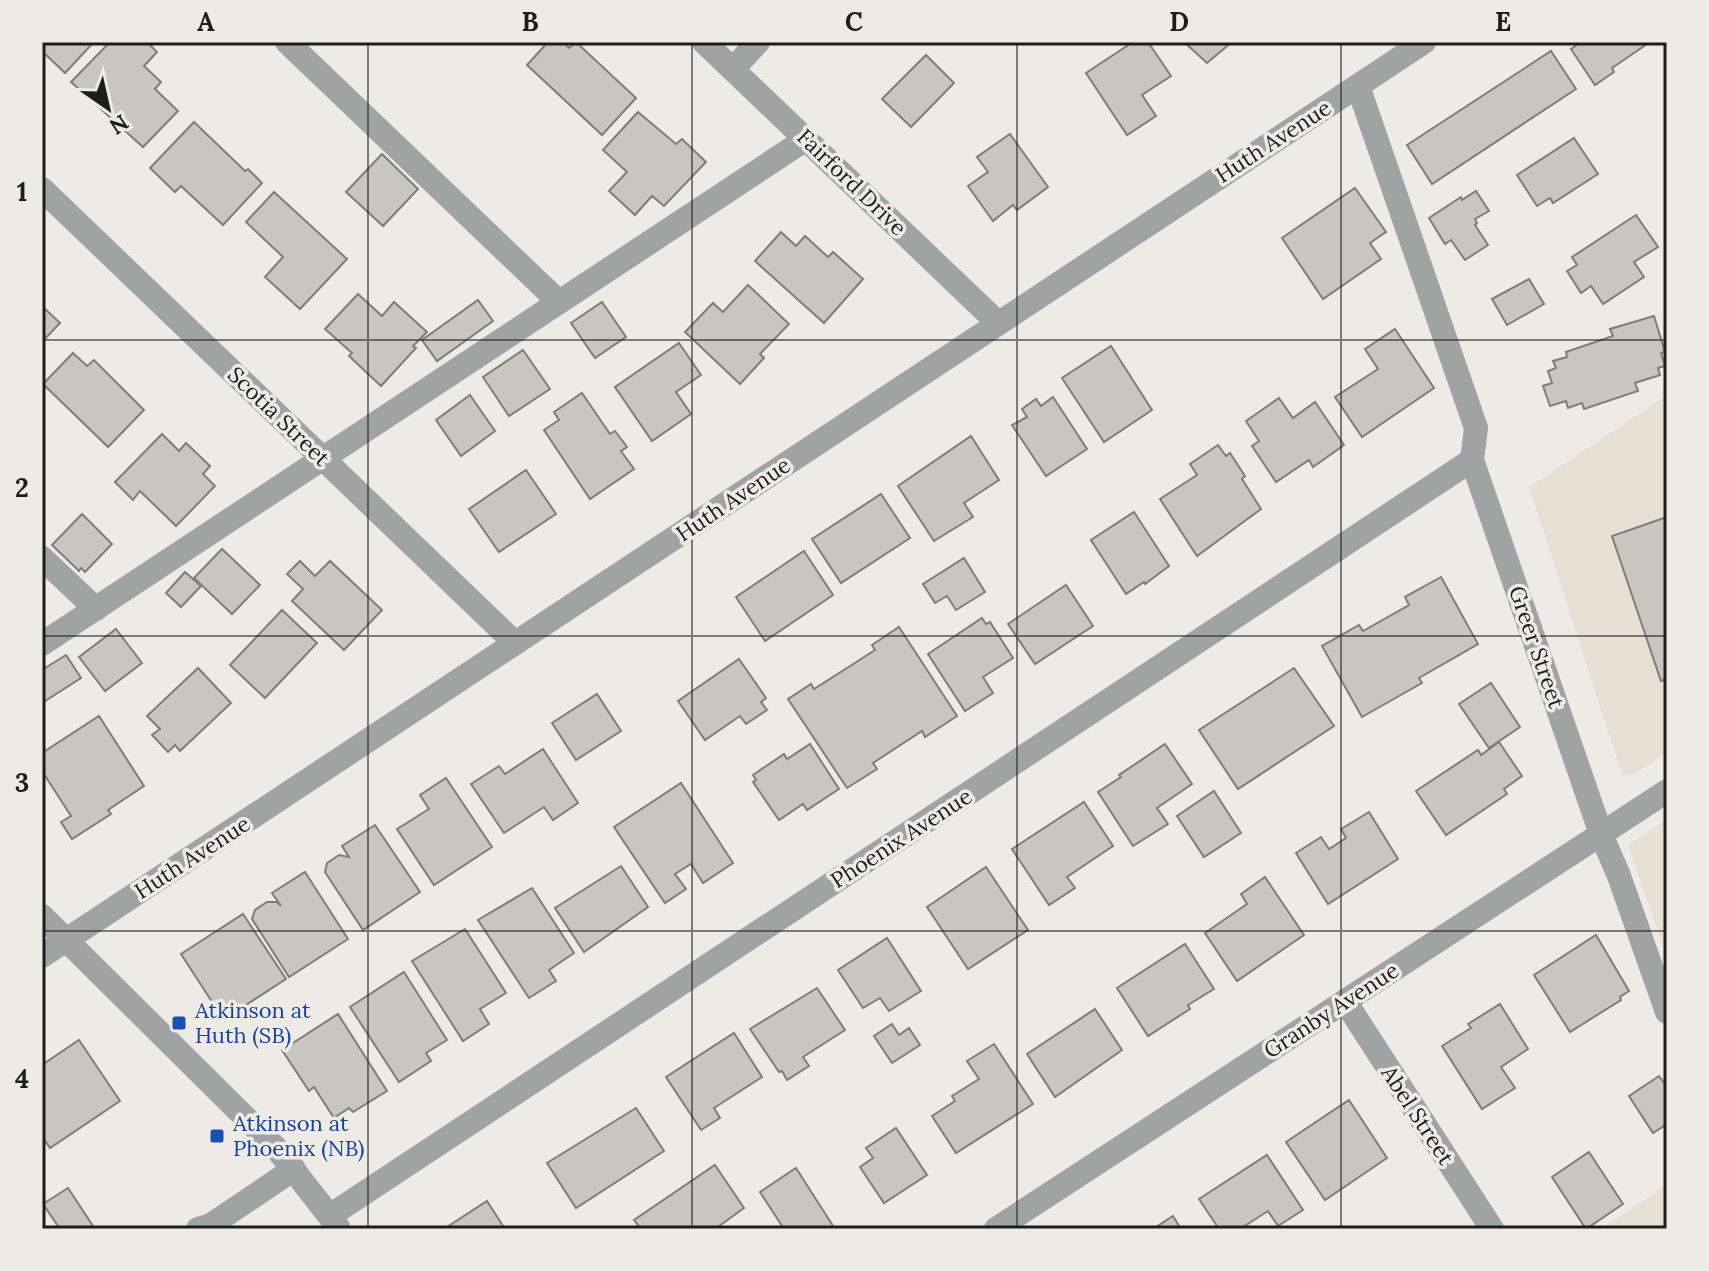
<svg xmlns="http://www.w3.org/2000/svg" width="1709" height="1271" font-family="Lora,serif">
<rect width="100%" height="100%" fill="#eeebe6"/>
<g fill="#e6dfd3">
<polygon points="1667,395 1667,752 1633,775 1622,774 1529,487"/>
<polygon points="1667,820 1667,957 1628,845"/>
<polygon points="1667,1185 1667,1229 1601,1229"/>
</g>
<g fill="#c9c6c1" stroke="#807d78" stroke-width="2">
<polygon points="42,42 94,42 65,73 42,51"/>
<polygon points="110,42 147,42 157,52 144,66 161,82 155,89 178,111 143,147 71,82"/>
<polygon points="548,42 563,42 569,48 576,42 636,98 602,135 527,65"/>
<polygon points="1133,42 1148,42 1171,76 1142,95 1156,116 1127,135 1086,73"/>
<polygon points="1184,42 1232,42 1207,63"/>
<polygon points="1581,42 1650,42 1612,68 1614,72 1595,85 1571,49"/>
<polygon points="1551,51 1576,89 1432,184 1407,145"/>
<polygon points="926,55 954,83 911,127 882,99"/>
<polygon points="638,112 676,144 682,139 706,162 664,206 652,196 635,215 609,191 627,172 603,150"/>
<polygon points="194,122 245,171 248,169 262,183 223,225 181,186 175,192 150,168"/>
<polygon points="1010,134 1048,187 1017,210 1013,205 993,221 968,186 988,172 977,157"/>
<polygon points="1574,138 1598,174 1553,203 1550,198 1537,206 1517,175"/>
<polygon points="382,154 418,189 383,226 346,192"/>
<polygon points="1355,188 1386,232 1370,243 1381,259 1323,299 1282,238"/>
<polygon points="1476,191 1489,211 1475,219 1477,223 1475,225 1488,245 1465,260 1451,240 1445,244 1429,218 1461,197 1462,200"/>
<polygon points="274,192 347,259 300,309 265,277 283,257 246,222"/>
<polygon points="1636,215 1658,247 1634,262 1644,277 1603,304 1591,286 1581,293 1567,271 1577,265 1572,257"/>
<polygon points="781,232 796,246 805,236 828,257 833,252 863,279 824,323 755,261"/>
<polygon points="1529,279 1544,304 1507,325 1492,299"/>
<polygon points="748,285 789,324 760,354 764,358 740,384 685,332 713,303 723,312"/>
<polygon points="358,294 382,316 394,302 427,332 413,346 416,348 381,386 349,356 352,353 325,329"/>
<polygon points="478,300 493,321 437,361 422,340"/>
<polygon points="602,302 626,337 595,358 571,323"/>
<polygon points="42,306 60,323 42,342"/>
<polygon points="1654,316 1665,352 1661,353 1665,366 1658,368 1660,375 1635,383 1638,391 1584,409 1582,403 1568,408 1566,401 1550,406 1543,386 1552,383 1548,371 1556,368 1553,361 1567,357 1566,352 1613,336 1610,329"/>
<polygon points="1395,329 1434,388 1362,437 1335,397 1378,369 1365,349"/>
<polygon points="679,343 701,375 676,392 691,414 652,441 615,387"/>
<polygon points="1111,346 1152,410 1104,442 1062,378"/>
<polygon points="523,350 550,389 509,416 483,377"/>
<polygon points="73,353 87,366 94,360 144,410 108,447 43,384"/>
<polygon points="582,393 610,434 615,431 627,447 621,451 634,469 590,499 544,430 559,420 554,412"/>
<polygon points="470,395 495,431 461,456 436,420"/>
<polygon points="1053,397 1087,449 1046,476 1012,425 1027,417 1022,409 1036,399 1041,406"/>
<polygon points="1279,398 1293,418 1315,402 1344,445 1313,467 1309,460 1276,482 1252,446 1259,441 1246,421"/>
<polygon points="162,434 179,451 186,443 210,466 203,474 215,486 176,526 140,491 133,500 115,482"/>
<polygon points="971,436 999,480 964,503 973,517 934,541 898,486"/>
<polygon points="1218,445 1226,456 1230,453 1245,476 1242,479 1261,509 1197,556 1160,499 1197,475 1190,464"/>
<polygon points="526,470 556,514 499,552 469,509"/>
<polygon points="881,494 910,538 841,583 812,539"/>
<polygon points="1134,512 1169,566 1145,584 1144,582 1126,594 1091,540"/>
<polygon points="82,514 112,544 85,572 81,568 79,571 52,545"/>
<polygon points="1667,517 1667,679 1661,681 1612,536"/>
<polygon points="222,549 260,585 232,614 194,578"/>
<polygon points="804,551 833,595 765,641 736,597"/>
<polygon points="964,558 985,592 956,610 947,596 935,603 923,584"/>
<polygon points="300,561 315,576 330,561 382,610 344,650 292,601 303,589 287,574"/>
<polygon points="185,572 201,586 181,607 166,593"/>
<polygon points="1441,577 1478,644 1419,678 1422,683 1362,717 1322,646 1359,625 1363,631 1409,605 1405,597"/>
<polygon points="1066,585 1093,626 1035,664 1008,624"/>
<polygon points="282,610 317,643 265,698 230,665"/>
<polygon points="982,618 986,624 990,622 1013,658 983,677 993,693 965,711 928,654"/>
<polygon points="899,627 957,716 925,737 922,731 873,763 877,769 847,788 788,699 811,684 814,689 875,650 872,645"/>
<polygon points="116,629 142,663 105,691 79,657"/>
<polygon points="66,655 81,678 42,703 42,670"/>
<polygon points="739,659 766,698 761,702 767,710 746,724 740,716 705,740 678,701"/>
<polygon points="198,668 231,703 180,751 175,745 168,752 152,735 160,729 147,716"/>
<polygon points="1294,668 1334,726 1238,789 1199,730"/>
<polygon points="1491,683 1520,727 1489,748 1459,704"/>
<polygon points="597,694 621,731 576,760 552,723"/>
<polygon points="99,716 144,786 108,810 111,814 72,839 61,822 71,816 42,771 42,753"/>
<polygon points="1499,742 1522,776 1504,789 1507,794 1446,835 1416,791 1478,750 1481,755"/>
<polygon points="810,744 839,789 807,810 803,804 779,820 753,782 756,780 753,775 784,754 787,759"/>
<polygon points="1165,744 1192,784 1157,808 1168,824 1133,846 1098,792 1121,777 1119,775"/>
<polygon points="543,749 578,803 553,820 544,807 504,833 471,784 499,766 505,774"/>
<polygon points="446,778 492,847 434,885 397,829 429,809 420,795"/>
<polygon points="681,783 733,863 703,883 691,864 675,874 686,889 665,903 614,827"/>
<polygon points="1214,791 1241,833 1204,857 1177,816"/>
<polygon points="1084,802 1113,846 1067,877 1075,888 1049,905 1012,849"/>
<polygon points="1369,812 1398,859 1328,904 1296,853 1321,837 1329,849 1346,838 1341,829"/>
<polygon points="375,825 420,892 363,930 325,872 327,863 339,855 349,857 342,846"/>
<polygon points="621,866 648,907 584,952 555,908"/>
<polygon points="986,867 1028,930 968,969 927,907"/>
<polygon points="305,872 348,939 289,977 252,919 255,910 267,902 277,902 281,906 272,893"/>
<polygon points="1265,877 1304,935 1237,981 1205,933 1247,904 1241,894"/>
<polygon points="532,888 574,953 549,970 556,981 529,998 478,920"/>
<polygon points="243,914 286,979 229,1016 219,1002 214,1005 181,954"/>
<polygon points="465,929 506,993 480,1009 489,1024 463,1041 412,961"/>
<polygon points="1596,935 1629,991 1620,997 1621,1000 1570,1032 1534,975"/>
<polygon points="887,938 921,991 889,1011 880,998 863,1008 838,970"/>
<polygon points="1185,944 1214,989 1188,1005 1190,1009 1148,1036 1117,988"/>
<polygon points="404,972 447,1040 426,1053 431,1061 399,1082 350,1007"/>
<polygon points="817,988 845,1030 803,1057 809,1066 787,1080 782,1071 779,1072 750,1029"/>
<polygon points="1500,1004 1528,1049 1501,1067 1515,1088 1482,1109 1442,1046 1471,1028 1468,1024"/>
<polygon points="1095,1009 1122,1050 1055,1097 1027,1054"/>
<polygon points="338,1014 387,1091 353,1112 349,1108 334,1118 314,1087 309,1091 282,1050"/>
<polygon points="892,1024 899,1035 909,1028 920,1045 892,1063 874,1036"/>
<polygon points="734,1033 762,1077 714,1108 720,1118 701,1130 666,1077"/>
<polygon points="79,1040 120,1101 50,1148 42,1136 42,1065"/>
<polygon points="994,1044 1033,1104 956,1153 932,1116 955,1101 952,1096 979,1079 967,1061"/>
<polygon points="1659,1076 1664,1083 1667,1081 1667,1124 1653,1133 1629,1096"/>
<polygon points="1349,1100 1387,1158 1325,1200 1286,1142"/>
<polygon points="636,1108 664,1151 576,1208 547,1163"/>
<polygon points="896,1128 927,1175 884,1203 860,1167 873,1158 866,1148"/>
<polygon points="1589,1152 1623,1204 1586,1229 1552,1177"/>
<polygon points="1267,1155 1303,1210 1278,1226 1268,1211 1240,1229 1219,1229 1199,1199"/>
<polygon points="715,1165 744,1208 715,1229 641,1229 634,1220"/>
<polygon points="796,1168 835,1229 784,1229 760,1192"/>
<polygon points="68,1188 93,1226 88,1229 60,1229 43,1204"/>
<polygon points="487,1201 505,1229 444,1229"/>
<polygon points="1173,1216 1181,1229 1153,1229"/>
</g>
<g fill="none" stroke-linecap="round" stroke-linejoin="round">
<g stroke="#a0a3a3" stroke-width="24">
<polyline points="287,42 559,302"/>
<polyline points="704,42 998,323"/>
<polyline points="733,69 758,42"/>
<polyline points="1358,86 1476,428 1472,460 1601,834 1619,876 1667,1012"/>
<polyline points="42,189 515,643"/>
<polyline points="42,558 96,609"/>
<polyline points="42,644 806,139"/>
<polyline points="42,916 277,1149 338,1227"/>
<polyline points="42,956 1424,42"/>
<polyline points="1345,1001 1492,1229"/>
<polyline points="331,1215 1472,460"/>
<polyline points="198,1229 211,1225 294,1169"/>
<polyline points="996,1229 1667,791"/>
</g>
</g>
<path fill="none" stroke="#1e1d1b" stroke-width="2" stroke-opacity="0.55" d="M368,42v1187M692,42v1187M1017,42v1187M1341,42v1187M42,340h1625M42,636h1625M42,931h1625"/>
<g fill="#1a4fb4" stroke="#eeebe6" stroke-width="3">
<rect x="171" y="1015" width="16" height="16" rx="4"/>
<rect x="209" y="1128" width="16" height="16" rx="4"/>
</g>
<g text-anchor="middle" stroke-width="7" stroke-linejoin="round" paint-order="stroke">
<g font-size="22" fill="#1e1d1b" stroke="#eeebe6">
<text transform="translate(1273 141) rotate(-33)" y="8">Huth Avenue</text>
<text transform="translate(852 182) rotate(44)" y="8">Fairford Drive</text>
<text transform="translate(279 416) rotate(44)" y="8">Scotia Street</text>
<text transform="translate(733 499) rotate(-34)" y="8">Huth Avenue</text>
<text transform="translate(1537 647) rotate(71)" y="8">Greer Street</text>
<text transform="translate(901 838) rotate(-33)" y="8">Phoenix Avenue</text>
<text transform="translate(192 857) rotate(-33)" y="8">Huth Avenue</text>
<text transform="translate(1331 1010) rotate(-33)" y="8">Granby Avenue</text>
<text transform="translate(1418 1115) rotate(57)" y="8">Abel Street</text>
</g>
<g font-size="22" fill="#164399" stroke="#eeebe6" text-anchor="start">
<text x="195" y="1018">Atkinson at<tspan x="195" dy="25">Huth (SB)</tspan></text>
<text x="233" y="1131">Atkinson at<tspan x="233" dy="25">Phoenix (NB)</tspan></text>
</g>
</g>
<rect width="1709" height="1271" fill="none" stroke="#eeebe6" stroke-width="88"/>
<g transform="translate(108 108) rotate(146)" stroke="#eeebe6" stroke-width="6" paint-order="stroke">
<path d="M0-6L14 30L0 20L-14 30Z" fill="#1e1d1b"/>
<text y="-12" font-size="22" font-weight="bold" text-anchor="middle" fill="#1e1d1b">N</text>
</g>
<rect x="44" y="44" width="1621" height="1183" fill="none" stroke="#1e1d1b" stroke-width="3"/>
<g font-size="26" text-anchor="middle" font-weight="bold" fill="#1e1d1b">
<text x="206" y="31">A</text>
<text x="530" y="31">B</text>
<text x="854" y="31">C</text>
<text x="1179" y="31">D</text>
<text x="1503" y="31">E</text>
<text x="22" y="201">1</text>
<text x="22" y="497">2</text>
<text x="22" y="792">3</text>
<text x="22" y="1088">4</text>
</g>
</svg>
